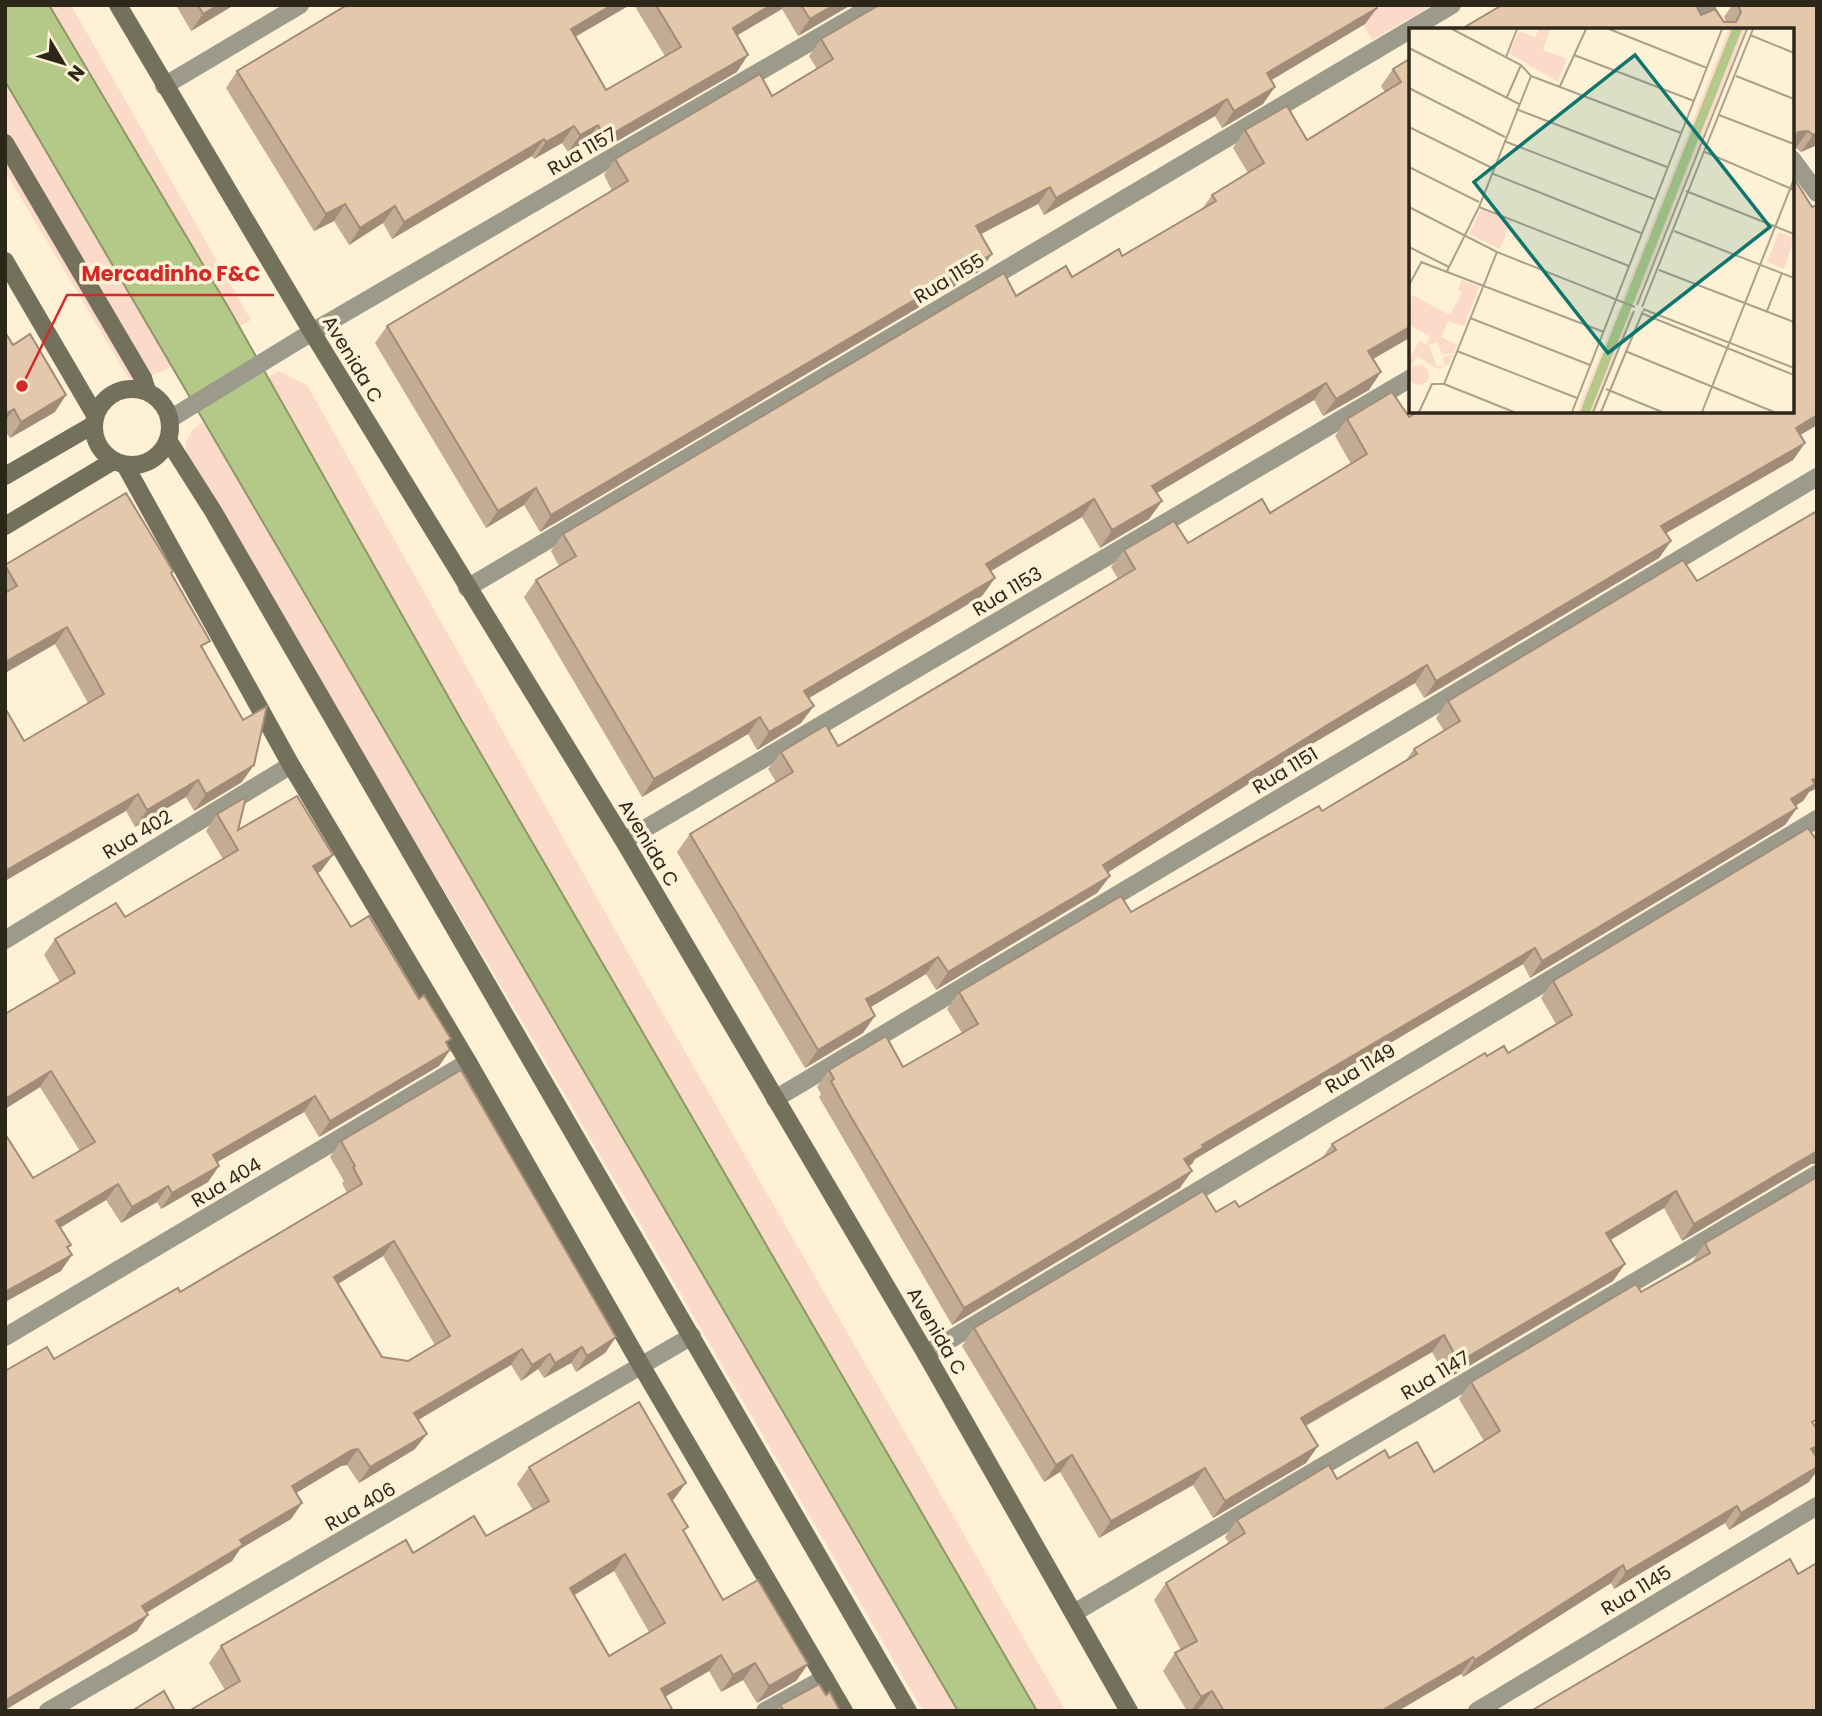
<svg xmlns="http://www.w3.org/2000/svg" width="1822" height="1716" font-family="Poppins,sans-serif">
<rect width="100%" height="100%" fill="#fff1d6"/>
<g fill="#fcdac9">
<polygon points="5,5 71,5 251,320 163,371 131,382 5,171"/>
<polygon points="1352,5 1433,5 1372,40"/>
<polygon points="278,371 307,385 638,970 1066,1711 923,1711 529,1033 187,458 185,444 193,429"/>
</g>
<polygon fill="#b4c888" stroke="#8c9867" stroke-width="2" points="5,5 49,5 227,305 463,723 1037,1711 958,1711 5,81"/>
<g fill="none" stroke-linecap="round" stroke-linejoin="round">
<g stroke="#9c9b8b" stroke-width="18">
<polyline points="1704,5 1718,30"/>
<polyline points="164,86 300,5"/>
<polyline points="1792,159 1817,193"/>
<polyline points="170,419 312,332 874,5"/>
<polyline points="467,588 1452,5"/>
<polyline points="624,841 1411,378"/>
<polyline points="5,940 291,765"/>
<polyline points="775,1099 1817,477"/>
<polyline points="5,1337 468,1062"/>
<polyline points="926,1354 1817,819"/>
<polyline points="1074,1613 1817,1174"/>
<polyline points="48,1711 692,1336"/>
<polyline points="765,1711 825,1678"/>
<polyline points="1477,1711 1817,1506"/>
</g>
<g stroke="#73715b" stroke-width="18">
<polyline points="118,5 312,332 624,841 926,1354 1129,1711"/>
<polyline points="5,143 143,378 147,391"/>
<polyline points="5,261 95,415"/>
<circle cx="132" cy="427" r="38"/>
<polyline points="168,440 213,511 908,1711"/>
<polyline points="125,465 291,765 468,1062 642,1367 844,1711"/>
<polyline points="5,476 93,425"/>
<polyline points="5,526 113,461"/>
</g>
</g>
<g fill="#c4ac94" fill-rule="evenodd">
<polygon points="176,5 234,5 191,31"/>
<polygon points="347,5 630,5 575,37 606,90 665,56 634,5 851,5 798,36 782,9 737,35 737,72 593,155 586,142 568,152 562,143 534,159 532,156 392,239 383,223 349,245 334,221 314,231 226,88 237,71"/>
<polygon points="1732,5 1817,5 1817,145 1801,152 1796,148 1792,149 1792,30 1460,30 1701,15 1726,22 1724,17"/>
<polygon points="1377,8 1365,24 1271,80 1263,104 1222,128 1215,116 1044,215 1038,204 981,234 992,254 980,271 540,532 524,505 486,528 375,343 387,326 612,191 604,175 615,159 772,96 817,69 809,56 821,39"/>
<polygon points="1411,58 1369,390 1323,416 1314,400 1290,414 1157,493 1162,501 1149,519 1100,548 1082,517 991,571 995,578 982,596 809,698 801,723 757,750 748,734 642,797 524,597 536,580 559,566 551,551 563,534 1016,296 1072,277 1122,256 1202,209 1212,195 1248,173 1233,148 1245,130 1307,140 1385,92 1381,86 1393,69"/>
<polygon points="5,332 55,412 10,438 5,431"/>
<polygon points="1409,417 1817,425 1800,435 1805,443 1793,460 1666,533 1671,541 1659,558 1424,698 1415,683 1317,741 1108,872 1110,876 1097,893 936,990 926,974 871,1007 863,1033 805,1068 677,852 690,834 776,782 768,769 781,752 838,746 1118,579 1111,567 1124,550 1188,543 1270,513 1351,464 1335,436 1347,419"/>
<polygon points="1817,511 1817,788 1809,792 1803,801 1795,806 1797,808 1785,825 1530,978 1523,964 1195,1159 1192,1164 1188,1166 1180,1188 952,1325 819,1097 821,1094 817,1087 829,1070 903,1067 962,1033 947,1009 959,992 1131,912 1322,811 1405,761 1414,749 1444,731 1436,718 1448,701 1697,581"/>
<polygon points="5,565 171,574 204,650 242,782 194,811 186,797 135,827 126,811 24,741 88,703 55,644 5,673"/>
<polygon points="217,814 238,830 321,871 318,873 351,927 447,1045 450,1050 439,1066 319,1137 304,1112 217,1162 219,1166 208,1182 161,1209 157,1202 121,1223 106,1200 60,1227 68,1249 61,1271 5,1302 5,1134 33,1178 80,1151 40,1087 5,1109 5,1014 60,982 44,955 55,939 125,917 223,859 206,831"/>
<polygon points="1817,841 1817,1164 1811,1164 1682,1241 1664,1208 1610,1240 1625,1264 1613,1281 1447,1379 1432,1352 1306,1426 1318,1446 1306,1463 1213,1518 1193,1485 1099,1538 1060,1472 1044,1482 962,1346 974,1328 1216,1212 1239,1207 1322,1158 1332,1144 1487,1056 1508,1053 1556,1024 1541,998 1553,981"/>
<path d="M341,1141l275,196 -11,16 -29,19 -5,-9 -27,15 -6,-9 -17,12 -10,-16 -93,55 -3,29 -56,34 -12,-18 -6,1 -45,27 6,10 -11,16 -51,30 -8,12 -86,52 -9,18 -132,79v-339l49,-12 126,-67 167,-99 -5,-10 2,-2 -14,-24zM383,1256l52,89 -27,16 -26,-4 -44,-73z"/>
<polygon points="1705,1243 1817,1452 1815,1455 1809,1482 1729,1530 1725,1523 1614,1589 1611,1583 1463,1677 1461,1674 1398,1711 1202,1711 1200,1708 1195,1711 1187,1711 1163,1671 1175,1653 1181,1650 1154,1600 1166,1583 1229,1543 1225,1537 1237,1520 1389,1458 1434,1472 1484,1441 1459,1399 1471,1382 1641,1292 1694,1262 1693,1261"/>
<path d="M529,1467l145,32 -2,2 12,31 39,68 85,64 -12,17 -39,22 -14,-23 -22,12 -12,-21 -44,26 -440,-7 -16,-27 12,-17 192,-93 73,-17 47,-26 -16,-26zM614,1571l35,61 -40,24 -35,-61z"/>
<polygon points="826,1695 840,1711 776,1711 780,1705"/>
</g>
<g fill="#a08c78">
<polygon points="218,5 234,5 191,31 203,14"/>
<polygon points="612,5 630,5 559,46 571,29"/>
<polygon points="771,5 784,5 782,9 721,45 733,28"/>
<polygon points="834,5 851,5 798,36 810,19"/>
<polygon points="1377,8 1365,24 1255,90 1267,73"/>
<polygon points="748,55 737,72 593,155 605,138"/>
<polygon points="1275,87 1263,104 1222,128 1234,111"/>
<polygon points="1227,99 1215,116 1044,215 1056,198"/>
<polygon points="598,125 586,142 568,152 580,135"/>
<polygon points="574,126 562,143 534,159 546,142"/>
<polygon points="1808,131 1796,148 1792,149 1792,140 1798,132"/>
<polygon points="1817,133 1817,145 1801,152 1813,135"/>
<polygon points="544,139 532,156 392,239 404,222"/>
<polygon points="1050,187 1038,204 964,243 976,226"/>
<polygon points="345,204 334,221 314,231 326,214"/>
<polygon points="395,206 383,223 349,245 360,228"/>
<polygon points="992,254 980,271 540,532 551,515"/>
<polygon points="1411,326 1411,337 1356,369 1368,351"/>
<polygon points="1381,372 1369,390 1323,416 1336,399"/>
<polygon points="1326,383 1314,400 1140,503 1152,486"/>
<polygon points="66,395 55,412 10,438 21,422"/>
<polygon points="14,409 5,421 5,414"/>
<polygon points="1817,415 1817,425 1784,445 1796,428"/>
<polygon points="1805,443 1793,460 1649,543 1661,526"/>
<polygon points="536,488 524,505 486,528 498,511"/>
<polygon points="1094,499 1082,517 974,581 986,564"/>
<polygon points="1162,501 1149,519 1100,548 1112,530"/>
<polygon points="1671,541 1659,558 1424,698 1436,681"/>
<polygon points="995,578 982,596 792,708 804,691"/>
<polygon points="67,627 55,644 5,673 5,662"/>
<polygon points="1427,665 1415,683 1317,741 1091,883 1103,865 1329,724"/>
<polygon points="814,706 801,723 757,750 769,732"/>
<polygon points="760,717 748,734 642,797 654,779"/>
<polygon points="254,765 242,782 194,811 206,794"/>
<polygon points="1817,778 1817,788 1809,792 1803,801 1779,816 1791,799"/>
<polygon points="198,780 186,797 135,827 147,810"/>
<polygon points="138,794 126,811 5,881 5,871"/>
<polygon points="1797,808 1785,825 1530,978 1542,961"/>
<polygon points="333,855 321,871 302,882 313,866"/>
<polygon points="1110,876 1097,893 936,990 948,972"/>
<polygon points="1535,948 1523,964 1195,1159 1192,1164 1172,1176 1184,1159 1202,1145"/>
<polygon points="938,957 926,974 854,1017 866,999"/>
<polygon points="875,1016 863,1033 805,1068 818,1050"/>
<polygon points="450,1050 439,1066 319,1137 330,1121"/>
<polygon points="51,1071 40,1087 5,1109 5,1099"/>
<polygon points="315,1096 304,1112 202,1171 213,1155"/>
<polygon points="1817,1151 1817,1164 1811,1164 1682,1241 1694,1224"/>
<polygon points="219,1166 208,1182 161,1209 172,1193"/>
<polygon points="1192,1171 1180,1188 952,1325 964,1308"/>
<polygon points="118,1184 106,1200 45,1237 56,1221"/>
<polygon points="168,1186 157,1202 121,1223 132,1207"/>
<polygon points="1676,1191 1664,1208 1594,1250 1606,1233"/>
<polygon points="394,1241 383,1256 323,1293 334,1277"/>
<polygon points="72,1255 61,1271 5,1302 5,1292"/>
<polygon points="1625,1264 1613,1281 1447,1379 1459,1362"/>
<polygon points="1444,1335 1432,1352 1289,1435 1301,1418"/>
<polygon points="616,1337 605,1353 576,1372 587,1356"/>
<polygon points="582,1347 571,1363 544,1378 555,1363"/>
<polygon points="522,1349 511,1365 403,1429 414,1413"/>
<polygon points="550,1354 538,1369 521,1381 532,1365"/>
<polygon points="427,1434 415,1449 359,1483 370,1467"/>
<polygon points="1318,1446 1306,1463 1213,1518 1225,1501"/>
<polygon points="1817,1446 1817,1452 1812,1458 1811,1449"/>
<polygon points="358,1449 347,1465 341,1466 281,1502 292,1486 352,1450"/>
<polygon points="1072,1455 1060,1472 1044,1482 1056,1465"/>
<polygon points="1817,1467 1817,1471 1809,1482 1729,1530 1741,1513"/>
<polygon points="1205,1468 1193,1485 1099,1538 1111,1521"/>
<polygon points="686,1483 674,1499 656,1510 668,1494"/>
<polygon points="302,1503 291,1519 240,1549 232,1561 131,1622 142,1606 240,1540"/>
<polygon points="1737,1506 1725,1523 1614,1589 1626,1572"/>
<polygon points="625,1554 614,1571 558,1605 570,1588"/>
<polygon points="1623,1565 1611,1583 1463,1677 1475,1660"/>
<polygon points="148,1615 137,1631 5,1710 5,1701 6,1700"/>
<polygon points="721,1655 709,1671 649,1706 661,1689"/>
<polygon points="1473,1657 1461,1674 1398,1711 1381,1711"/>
<polygon points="755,1663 743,1680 721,1692 733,1675"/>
<polygon points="808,1664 796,1681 757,1703 769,1686"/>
<polygon points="1212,1691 1200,1708 1195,1711 1191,1711 1201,1697"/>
</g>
<g fill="#e4c8ac" stroke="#a08c78" stroke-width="2" fill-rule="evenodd">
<polygon points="198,5 218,5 203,14"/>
<polygon points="347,5 612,5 571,29 606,90 681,47 656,5 771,5 733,28 748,55 605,138 598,125 580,135 574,126 546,142 544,139 404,222 395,206 360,228 345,204 326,214 237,71"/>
<polygon points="801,5 834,5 810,19"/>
<polygon points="879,5 1376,5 1377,8 1267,73 1275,87 1234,111 1227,99 1056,198 1050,187 976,226 992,254 551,515 536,488 498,511 387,326 628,181 615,159 760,74 772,96 833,59 821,39"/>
<polygon points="1502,5 1696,5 1701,15 1715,9 1724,22 1736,22 1741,12 1738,5 1817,5 1817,133 1813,135 1808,131 1798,132 1792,144 1792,30 1460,30"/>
<polygon points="1411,58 1411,326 1368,351 1381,372 1336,399 1326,383 1302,397 1152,486 1162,501 1112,530 1094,499 986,564 995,578 804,691 814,706 769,732 760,717 654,779 536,580 576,556 563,534 1004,273 1016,296 1066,266 1072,277 1119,249 1122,256 1216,201 1212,195 1264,163 1245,130 1287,106 1307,140 1401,82 1393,69"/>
<polygon points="1792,175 1812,207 1817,205 1817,415 1796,428 1805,443 1661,526 1671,541 1436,681 1427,665 1329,724 1103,865 1110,876 948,972 938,957 874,995 866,999 875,1016 818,1050 690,834 793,772 781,752 826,725 838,746 1135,569 1124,550 1174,521 1188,543 1262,499 1270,513 1367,454 1347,419 1392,392 1409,417 1419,411 1792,411"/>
<polygon points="5,332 13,345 30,334 66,395 21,422 14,409 5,414"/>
<polygon points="126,493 173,571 171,573 210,641 201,646 243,720 267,706 254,765 206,794 198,780 147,810 138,794 5,871 5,708 24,741 104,694 67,627 5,662 5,593 17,586 5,565"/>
<polygon points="1817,511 1817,778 1812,780 1815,784 1791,799 1797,808 1542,961 1535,948 1202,1145 1204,1147 1184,1159 1192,1171 964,1308 844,1105 831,1081 834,1079 829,1070 886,1036 903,1067 978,1024 959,992 1121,896 1131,912 1319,806 1322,811 1417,754 1414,749 1460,721 1448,701 1683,560 1697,581"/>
<polygon points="297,796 333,855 313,866 351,927 369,916 419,999 424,995 451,1039 446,1042 450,1050 330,1121 315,1096 213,1155 219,1166 172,1193 168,1186 132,1207 118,1184 56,1221 71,1245 67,1247 72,1255 5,1292 5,1134 33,1178 95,1142 51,1071 5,1099 5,1014 75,973 55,939 116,903 125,917 238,850 217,814 246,797 238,830"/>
<polygon points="1808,828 1817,841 1817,1151 1694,1224 1676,1191 1606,1233 1625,1264 1459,1362 1444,1335 1301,1418 1318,1446 1225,1501 1205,1468 1111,1521 1072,1455 1056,1465 974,1328 1203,1191 1216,1212 1235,1201 1239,1207 1336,1150 1332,1144 1485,1053 1487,1056 1504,1046 1508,1053 1572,1015 1553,981"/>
<path d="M461,1070l155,267 -29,19 -5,-9 -27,16 -5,-9 -18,11 -10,-16 -108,64 13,21 -57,33 -12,-18 -6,1 -60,36 10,17 -62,37 3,5 -101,61 6,9 -142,85 -1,-2v-327l42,-24 7,12 124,-71 2,4 182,-108 -9,-17 2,-1 -14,-25zM394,1241l56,95 -42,25 -26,-4 -48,-80z"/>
<polygon points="1817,1177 1817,1419 1812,1422 1817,1429 1817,1446 1811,1449 1817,1458 1817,1467 1741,1513 1737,1506 1626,1572 1623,1565 1475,1660 1473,1657 1381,1711 1224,1711 1212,1691 1201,1697 1175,1653 1197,1641 1166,1583 1245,1533 1237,1520 1329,1465 1337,1479 1385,1450 1389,1458 1417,1442 1434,1472 1500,1431 1471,1382 1636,1284 1641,1292 1710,1253 1705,1243"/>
<path d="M639,1402l47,81 -18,11 20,33 -5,3 40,70 35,-20 50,84 -39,22 -14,-23 -22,12 -12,-20 -60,34 12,22h-484l51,-30 -19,-35 185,-106 7,13 61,-37 12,20 63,-35 -20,-34zM625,1554l40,69 -56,33 -39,-68z"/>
<polygon points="1790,1559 1798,1574 1817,1563 1817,1711 1531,1711"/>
<polygon points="819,1684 826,1695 830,1692 840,1711 784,1711 780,1705"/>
<polygon points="164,1691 175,1711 132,1711"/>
</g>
<g text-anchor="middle" stroke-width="7" stroke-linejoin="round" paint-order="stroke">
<g font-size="19" fill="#2d271a" stroke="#fff1d6">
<text transform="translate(582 151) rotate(-30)" y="7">Rua 1157</text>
<text transform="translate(949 278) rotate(-31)" y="7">Rua 1155</text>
<text transform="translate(353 359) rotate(59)" y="7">Avenida C</text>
<text transform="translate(1007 591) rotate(-31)" y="7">Rua 1153</text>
<text transform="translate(1285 770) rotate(-31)" y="7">Rua 1151</text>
<text transform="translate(137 834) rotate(-31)" y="7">Rua 402</text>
<text transform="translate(649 843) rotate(59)" y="7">Avenida C</text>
<text transform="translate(1360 1068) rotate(-31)" y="7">Rua 1149</text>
<text transform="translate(226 1182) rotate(-31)" y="7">Rua 404</text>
<text transform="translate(937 1331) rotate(60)" y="7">Avenida C</text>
<text transform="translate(1435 1375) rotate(-31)" y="7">Rua 1147</text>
<text transform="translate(360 1506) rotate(-30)" y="7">Rua 406</text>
<text transform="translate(1636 1590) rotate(-31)" y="7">Rua 1145</text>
</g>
</g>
<g transform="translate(1409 28)">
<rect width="385" height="385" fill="#fff1d6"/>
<path d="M130,1h11l-7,21 24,9 -9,23 -49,-29 10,-22 16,6zM320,1h17l-110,274 -14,-3zM72,181l30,12 -11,28 -31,-15zM370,204l15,6 -10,31 -17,-7zM53,252l17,7 -15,39 -16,-5 -7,16 16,8 -3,8 -12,1 -5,-12 -8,3 8,22 8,-2 -2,-8 10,-2 -5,10 -11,4 -20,-13 -8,15v-19l4,1 6,-12 7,3 4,-8 -21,-11 3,-30 38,20 12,-23 -4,-2zM211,278l14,7 -39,99h-18zM0 347a10 10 0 1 1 20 0a10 10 0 1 1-20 0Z" fill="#fcdac9"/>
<path d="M323,1h10l-152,383h-10z" fill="#b4c888"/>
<path fill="none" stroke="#aba08b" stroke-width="2" d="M43,1l69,36 10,11M200,1l98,39M341,7l44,18M0,20l110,56M165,27l120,46M97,29l11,-28M122,48l150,57M327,48l58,23M151,58l26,-57M0,60l96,49M98,69l14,-32M107,81l151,58M310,87l75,29M0,99l83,41M95,113l150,58M296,124l89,38M0,139l70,35M82,145l150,60M277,163l108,43M0,179l88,45 138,55M70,179l150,59M265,203l120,47M0,219l40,20M12,234l183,70M250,242l135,52M38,243l32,-64 52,-131M0,257l13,-24M228,277l110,-276M233,279l111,-278M234,281l151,59M358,283l15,-38M232,285l153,62M61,290l120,47M48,323l120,47M216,323l149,61M35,356l70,28M197,361l56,23M10,384l13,-28h12l53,-132M163,384l150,-383M184,384l41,-101M192,384l42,-101M293,384l92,-233"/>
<path fill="#0f766e" fill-opacity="0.15" stroke="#0f766e" stroke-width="3.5" d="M226,27l135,172 -162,126 -134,-171z"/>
<rect width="385" height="385" fill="none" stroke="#2d271a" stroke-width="3.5"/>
</g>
<path fill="none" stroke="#d62828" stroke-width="2.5" d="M22 386L67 295H274"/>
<circle fill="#d62828" stroke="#fff1d6" stroke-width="2.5" cx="22" cy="386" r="7"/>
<g font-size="21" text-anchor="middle" font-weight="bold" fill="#d62828" stroke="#fff1d6" stroke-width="7" stroke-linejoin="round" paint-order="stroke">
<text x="171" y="281">Mercadinho F&amp;C</text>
</g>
<rect width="1822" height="1716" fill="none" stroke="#2d271a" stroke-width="14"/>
<g transform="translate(63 63) rotate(128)" stroke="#fff1d6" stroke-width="5" paint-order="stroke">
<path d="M0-5L12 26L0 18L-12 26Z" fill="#2d271a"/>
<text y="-10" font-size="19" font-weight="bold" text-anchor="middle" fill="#2d271a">N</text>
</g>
</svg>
